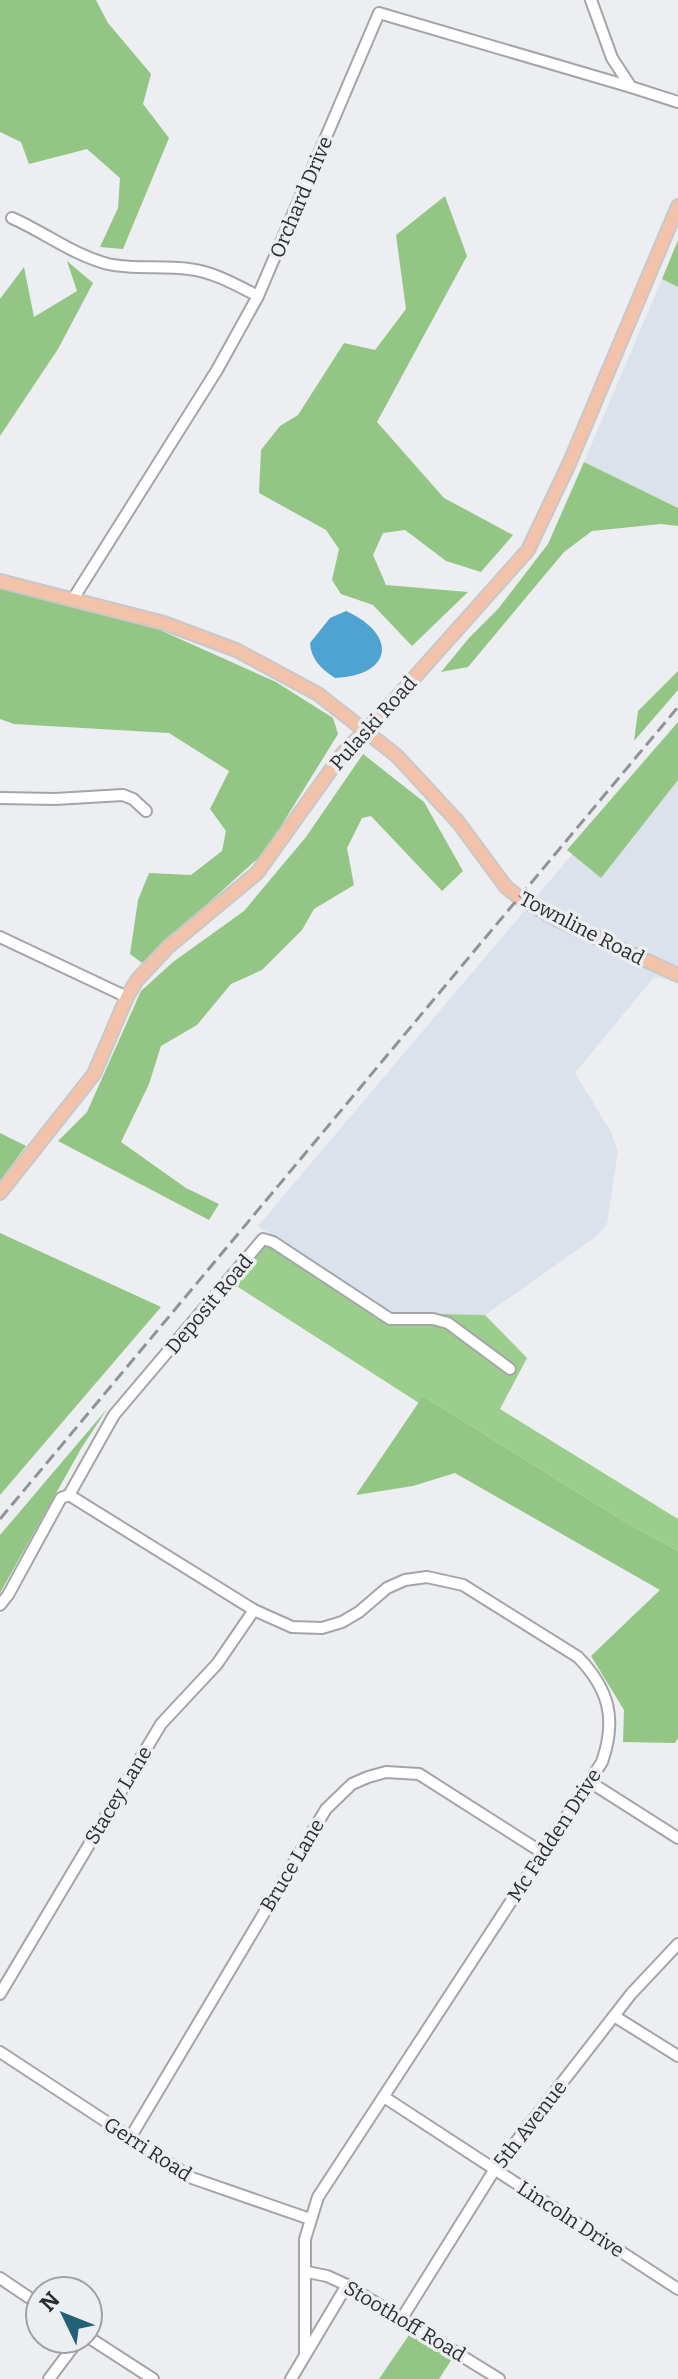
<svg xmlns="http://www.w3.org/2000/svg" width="678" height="2379" font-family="Bitter,serif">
<rect width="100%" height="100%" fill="#eceef1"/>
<g fill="#dce2ec">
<polygon points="662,279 678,287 678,508 584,462"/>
<polygon points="678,729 678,981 654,977 575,1073 611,1132 618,1152 607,1224 597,1236 485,1315 391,1313 258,1226"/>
</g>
<polygon fill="#9bcd8c" points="272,1236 391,1313 485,1315 527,1358 500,1409 678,1519 678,1551 625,1522 423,1396 419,1403 235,1285"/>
<g fill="#93c684">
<polygon points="0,0 96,0 108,23 151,74 143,104 169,138 123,249 100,247 118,208 120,178 87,149 29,164 21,142 0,132"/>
<polygon points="445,196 467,256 377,422 444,498 513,535 481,572 446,561 405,530 383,533 373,555 386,585 468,592 412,646 373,605 341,594 332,580 339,549 326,530 259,493 261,450 280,426 298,415 344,343 375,350 406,309 396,235"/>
<polygon points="678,240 678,287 662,279"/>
<polygon points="67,261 93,283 58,349 0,436 0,299 24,267 34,317 77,291"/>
<polygon points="584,462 678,508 678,526 661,524 592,531 564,552 468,667 441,672 469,638 498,609 548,544"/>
<polygon points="0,582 160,630 276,682 333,718 338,734 265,852 142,963 130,954 138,900 149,873 191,875 222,851 226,831 210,809 229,771 169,733 14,724 0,719"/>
<polygon points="678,671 678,690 634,741 638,711"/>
<polygon points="678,722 678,780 601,878 567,850"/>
<polygon points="363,754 424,802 463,871 442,891 371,816 362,818 347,848 354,885 314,909 302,930 262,970 231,984 197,1025 161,1046 149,1084 121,1142 186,1188 219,1204 209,1220 58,1141 87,1112 141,991 173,962 244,911 306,837"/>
<polygon points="0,1133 26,1146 0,1181"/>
<polygon points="0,1233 161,1307 0,1495"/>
<polygon points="423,1396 625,1522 678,1551 678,1738 675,1743 623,1742 624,1710 591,1656 660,1590 455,1473 413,1486 356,1495"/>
<polygon points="107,1409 82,1447 0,1593 0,1535"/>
<polygon points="411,2332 452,2359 439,2379 379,2379"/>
</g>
<path fill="#4ea3d0" d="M346,611c51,23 48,64 -11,67 -14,-9 -24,-19 -25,-35l20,-25z"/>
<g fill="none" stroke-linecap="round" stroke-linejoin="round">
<defs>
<g id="minor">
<polyline points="591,0 612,58 631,87 678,102"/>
<path d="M12,218c32,14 61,37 96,46 26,6 54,1 81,5 25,3 47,16 69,27"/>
<polyline points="73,599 217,370 258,296 379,13 631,87"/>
<polyline points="0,798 55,799 123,795 133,799 146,811"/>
<polyline points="0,937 127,997"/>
<path d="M69,1495l185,115 38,17 30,1 20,-6 17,-10 28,-24 18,-8 22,-3 36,8 115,72c31,32 39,62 24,105l-284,435 -13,42v116"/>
<polyline points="0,1605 8,1595 61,1498 69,1495 114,1415 263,1239 273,1242 390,1319 433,1319 448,1323 510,1369"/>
<polyline points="590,1782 678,1838"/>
<polyline points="0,1994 161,1724 217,1664 254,1610"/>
<polyline points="614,2016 678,2056"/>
<polyline points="0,2052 192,2178 310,2219"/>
<polyline points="384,2097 678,2289"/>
<polyline points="130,2138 326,1809 352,1784 368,1777 386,1772 419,1774 543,1853"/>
<polyline points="307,2272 327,2276 347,2285 499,2379"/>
<polyline points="0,2278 40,2305"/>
<polyline points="402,2318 495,2169 631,1994 678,1944"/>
<polyline points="88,2337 153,2379"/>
<polyline points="49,2379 79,2339"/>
<polyline points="291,2379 347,2285"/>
</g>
<g id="major">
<polyline points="0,581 164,623 236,650 318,694 397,756 458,822 506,887 521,899 558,920 678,975"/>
<polyline points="0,1193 94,1074 127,997 137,980 169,946 257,873 343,753 389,706 528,550 569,464 678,206"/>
</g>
</defs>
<use href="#minor" stroke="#a4a5a9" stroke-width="14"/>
<use href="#major" stroke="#c8c8c9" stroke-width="16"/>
<use href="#minor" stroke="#fff" stroke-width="10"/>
<use href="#major" stroke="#f2c2ab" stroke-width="12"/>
<polyline stroke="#909294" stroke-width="3" stroke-dasharray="12 6" stroke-linecap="butt" points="0,1519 678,707"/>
</g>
<g text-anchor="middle" stroke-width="7" stroke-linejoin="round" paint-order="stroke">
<g font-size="20" fill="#2c2d2e" stroke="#eceef1">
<text transform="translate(301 197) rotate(-67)" y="7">Orchard Drive</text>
<text transform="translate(373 723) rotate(-48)" y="7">Pulaski Road</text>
<text transform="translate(582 928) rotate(27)" y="7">Townline Road</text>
<text transform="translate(209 1304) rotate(-50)" y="7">Deposit Road</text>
<text transform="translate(118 1795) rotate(-59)" y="7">Stacey Lane</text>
<text transform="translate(554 1835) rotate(-57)" y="7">Mc Fadden Drive</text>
<text transform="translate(292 1865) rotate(-59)" y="7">Bruce Lane</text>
<text transform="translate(530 2124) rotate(-52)" y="7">5th Avenue</text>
<text transform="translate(148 2149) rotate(33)" y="7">Gerri Road</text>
<text transform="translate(571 2219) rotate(33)" y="7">Lincoln Drive</text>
<text transform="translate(405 2321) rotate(31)" y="7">Stoothoff Road</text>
</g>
</g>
<g transform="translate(64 2315) rotate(313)"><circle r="38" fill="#eceef1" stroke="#9fa1a3" stroke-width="2"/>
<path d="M0-6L14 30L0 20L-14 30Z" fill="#226177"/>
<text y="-12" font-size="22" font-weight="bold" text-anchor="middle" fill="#2c2d2e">N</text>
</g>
</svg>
